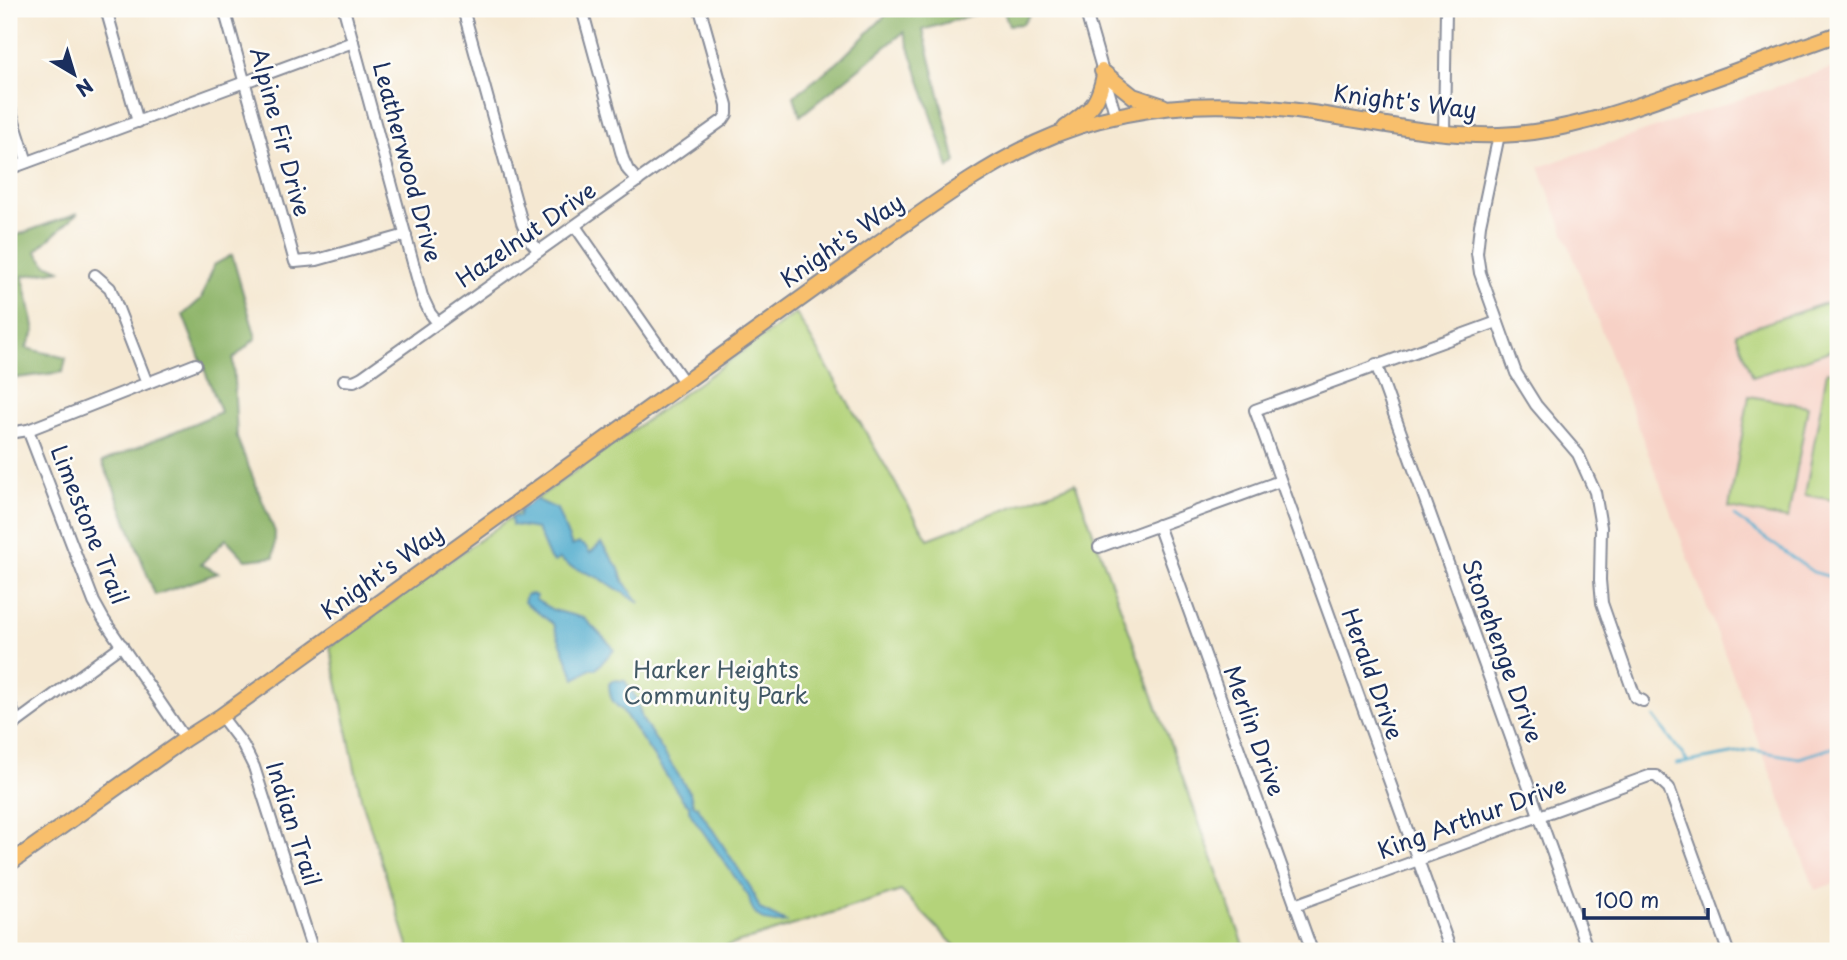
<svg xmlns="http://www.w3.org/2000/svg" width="1847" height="960" font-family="'Playpen Sans',sans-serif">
<rect width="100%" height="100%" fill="#fdfcf7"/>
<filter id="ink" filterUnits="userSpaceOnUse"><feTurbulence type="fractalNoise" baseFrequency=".0143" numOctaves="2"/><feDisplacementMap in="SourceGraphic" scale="14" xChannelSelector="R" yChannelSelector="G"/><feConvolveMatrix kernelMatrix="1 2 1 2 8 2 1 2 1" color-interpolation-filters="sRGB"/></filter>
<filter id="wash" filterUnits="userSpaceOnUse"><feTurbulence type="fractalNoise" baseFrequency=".00686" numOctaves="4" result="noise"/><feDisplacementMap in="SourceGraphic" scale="28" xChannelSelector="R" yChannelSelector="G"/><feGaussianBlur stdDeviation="1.57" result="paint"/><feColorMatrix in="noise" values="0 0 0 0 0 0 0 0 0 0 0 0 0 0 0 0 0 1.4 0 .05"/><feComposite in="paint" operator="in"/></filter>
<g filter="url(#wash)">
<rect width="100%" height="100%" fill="#f5e8d2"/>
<polygon fill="#f7d1c6" points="1838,66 1838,882 1815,890 1539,167"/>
<g fill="#b4d37a" stroke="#68816c" stroke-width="2">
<polygon points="1838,299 1838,348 1753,377 1736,333"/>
<polygon points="796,313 928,539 1075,483 1246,951 960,951 901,891 712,951 410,951 361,798 330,647"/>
<polygon points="1827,371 1838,373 1838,501 1805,495"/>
<polygon points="1749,396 1808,406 1788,519 1729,508"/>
</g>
<g fill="#8fb56a" stroke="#557264" stroke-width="2">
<polygon points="892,9 991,9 923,30 956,162 949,168 904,32 800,116 794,96 837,63"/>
<polygon points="1003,9 1028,9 1029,15 1023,24 1009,25"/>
<polygon points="78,213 36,251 46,264 60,270 23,276 35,331 26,348 66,358 63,372 9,379 9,238"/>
<polygon points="232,255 256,338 233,359 237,438 275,532 274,557 246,560 226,539 201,564 218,573 155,595 114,488 102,462 221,412 183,315 201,299 214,265"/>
</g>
<g fill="#4fabcd" stroke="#356d96" stroke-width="2">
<polygon points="535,499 557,509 572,546 579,543 586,547 590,553 601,543 618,567 624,582 640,603 599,578 570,566 559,559 555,562 550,559 537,529 512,525 511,516 519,517 520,510"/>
<polygon points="532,594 536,596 536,600 553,610 584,618 611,645 614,650 596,669 591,669 575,679 553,624 524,602 526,595"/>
<path d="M613,680l12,1 12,18 5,20 48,74 3,11 4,2 54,82 9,21 26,13c-18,4 -35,-5 -37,-25l-57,-81 -3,-6v-5l-6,-5 -61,-90c-11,-8 -12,-13 -13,-26z"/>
</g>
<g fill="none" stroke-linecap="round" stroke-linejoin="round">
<g stroke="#4fabcd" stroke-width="2.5">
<polyline points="1734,516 1813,572 1838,579"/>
<polyline points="1654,717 1688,762"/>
<polyline points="1677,764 1753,750 1799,758 1838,746"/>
</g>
</g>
</g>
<g filter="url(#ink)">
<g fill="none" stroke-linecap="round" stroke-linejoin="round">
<defs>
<g id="minor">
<polyline points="106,9 138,122"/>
<polyline points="224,9 295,262 317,260 406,235"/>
<polyline points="344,9 422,296 430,313 438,323"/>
<polyline points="463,9 522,223 529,239 539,251"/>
<polyline points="582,9 623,159 628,170 638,181"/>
<polyline points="1085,9 1116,117"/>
<polyline points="9,105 27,162"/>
<polyline points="1444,132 1446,9"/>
<polyline points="1499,135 1480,225 1477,253 1480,273 1516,373 1536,405 1578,454 1595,492 1601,527 1600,580 1602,603 1635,697 1643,701"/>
<polyline points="9,169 353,42"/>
<polyline points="575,226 684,382"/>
<polyline points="95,275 110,288 147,383"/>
<polyline points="1376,364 1588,951"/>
<polyline points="344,380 354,381 362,377 723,120 727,114 727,105 700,9"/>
<polyline points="28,430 94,602 104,620 185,739"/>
<polyline points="9,433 28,430 196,364"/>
<polyline points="1158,525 1312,951"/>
<polyline points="1099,547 1280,481"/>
<polyline points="9,701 17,722"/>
<polyline points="221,716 243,745 254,767 313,951"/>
<polyline points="9,728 122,645"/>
<polyline points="1295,905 1649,776 1656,776 1669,788 1728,951"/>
<polyline points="1451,951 1255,410 1497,322"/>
</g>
<g id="major">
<polyline points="1102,71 1133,96 1163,106"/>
<path d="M1065,128c25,-19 32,-20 39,-53"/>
<path d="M9,864l176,-125 36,-23 671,-483c46,-32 93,-66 144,-90 81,-37 166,-44 253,-33 70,8 140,27 210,25 67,-2 133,-27 195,-49 48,-17 96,-35 144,-52"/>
</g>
</defs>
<use href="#minor" stroke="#888c98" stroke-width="14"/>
<use href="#major" stroke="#888c98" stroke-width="18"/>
<use href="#minor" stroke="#fff" stroke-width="10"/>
<use href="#major" stroke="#f8bf6c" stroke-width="14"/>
</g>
</g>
<g text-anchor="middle" stroke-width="5" stroke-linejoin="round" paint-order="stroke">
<g font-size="23" fill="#1b2f5e" stroke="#fdfcf7">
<text transform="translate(1405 102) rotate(7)" y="8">Knight's Way</text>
<text transform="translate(280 132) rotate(75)" y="8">Alpine Fir Drive</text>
<text transform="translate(407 162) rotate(75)" y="8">Leatherwood Drive</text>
<text transform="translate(526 235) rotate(-35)" y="8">Hazelnut Drive</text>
<text transform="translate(842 241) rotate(-35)" y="8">Knight's Way</text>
<text transform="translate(89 525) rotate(68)" y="8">Limestone Trail</text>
<text transform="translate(382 572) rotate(-36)" y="8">Knight's Way</text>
<text transform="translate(1502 651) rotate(70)" y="8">Stonehenge Drive</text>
<text transform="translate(1372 674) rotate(70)" y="8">Herald Drive</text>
<text transform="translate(1254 731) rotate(70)" y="8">Merlin Drive</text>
<text transform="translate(1472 818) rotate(-20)" y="8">King Arthur Drive</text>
<text transform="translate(293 824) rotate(72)" y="8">Indian Trail</text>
</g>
<g font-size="23" fill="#415865" stroke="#fdfcf7">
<text x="716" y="678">Harker Heights<tspan x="716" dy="26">Community Park</tspan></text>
</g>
</g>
<rect width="1847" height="960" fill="none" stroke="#fdfcf7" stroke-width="35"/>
<g transform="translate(74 74) rotate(142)" stroke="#fdfcf7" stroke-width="5" paint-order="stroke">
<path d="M0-5L12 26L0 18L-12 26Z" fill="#1b2f5e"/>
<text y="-10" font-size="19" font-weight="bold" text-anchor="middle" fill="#1b2f5e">N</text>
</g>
<path d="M1584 908v10h124v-10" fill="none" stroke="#1b2f5e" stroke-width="3.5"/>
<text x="1595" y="908" font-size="21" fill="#1b2f5e" stroke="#fdfcf7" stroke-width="5" paint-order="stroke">100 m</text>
</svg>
